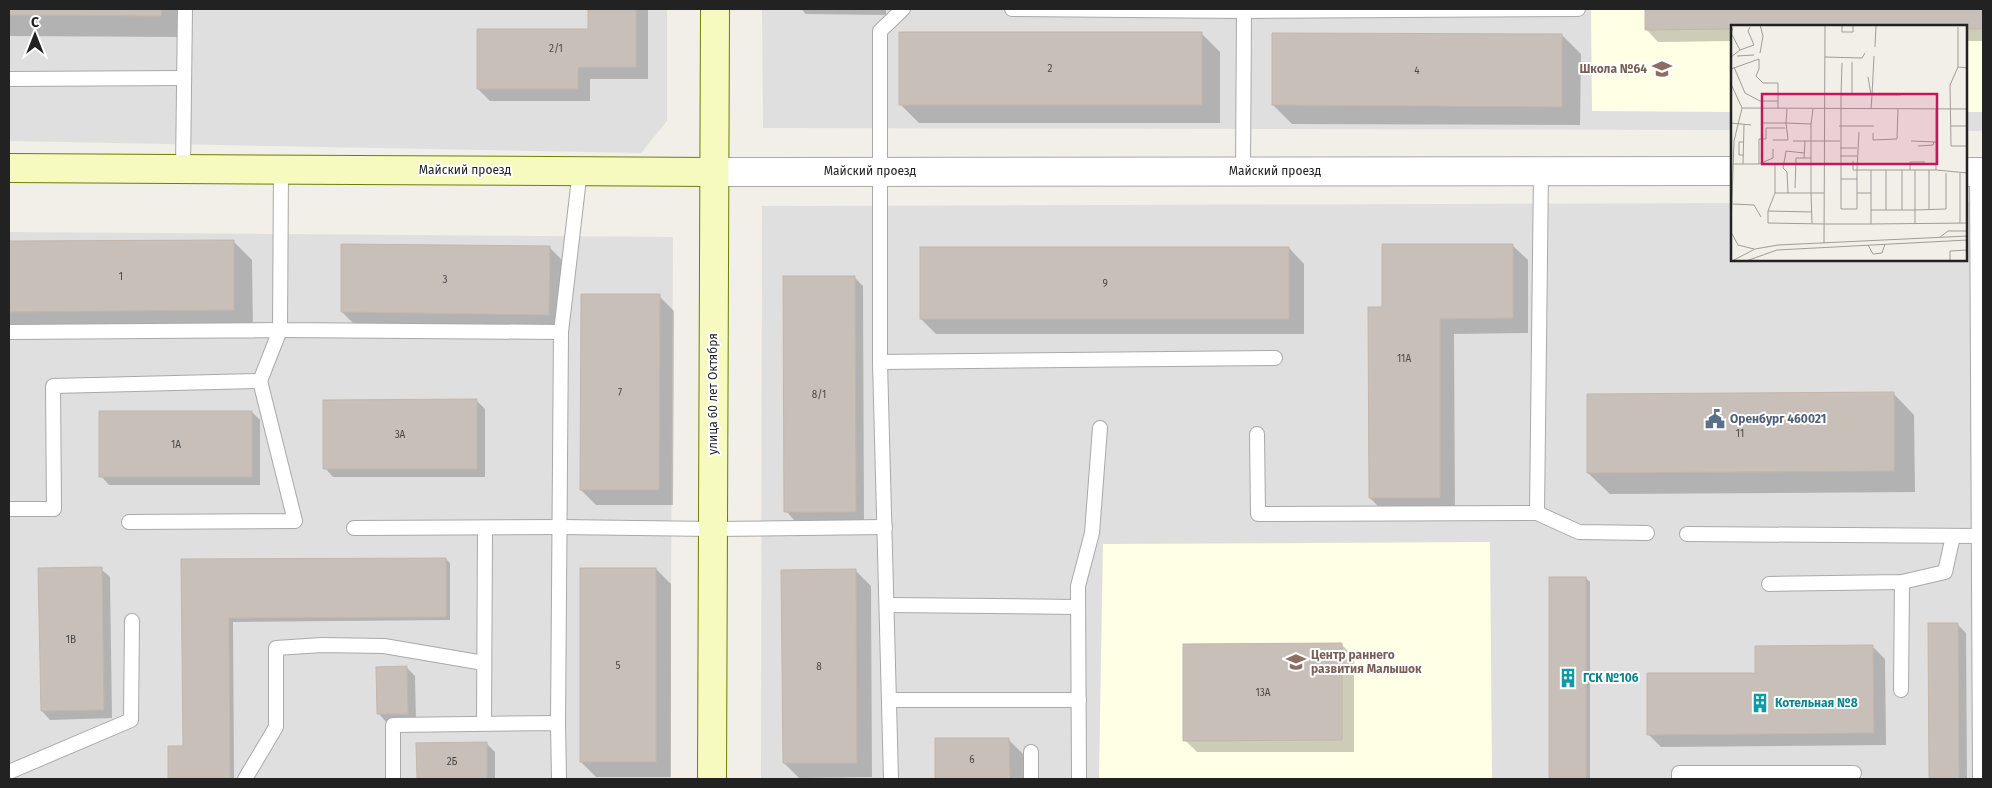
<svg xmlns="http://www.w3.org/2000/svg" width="1992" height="788" font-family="'Fira Sans',sans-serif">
<rect width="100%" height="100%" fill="#f2efe9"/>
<g fill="#e0dfdf">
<polygon points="9,9 667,9 667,121 641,153 9,141"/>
<polygon points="762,9 1983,9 1983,131 1966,131 1966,26 1732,26 1732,130 763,128"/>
<polygon points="1732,203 1732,260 1966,260 1966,203 1983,203 1983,779 761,779 762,206"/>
<polygon points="9,232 673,237 670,779 9,779"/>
</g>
<g fill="#ffffe5">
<polygon points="1591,9 1983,9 1983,112 1966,112 1966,26 1732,26 1732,112 1592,111"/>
<polygon points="1490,542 1492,779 1099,779 1103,544"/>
</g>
<g fill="#0003">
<polygon points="9,9 182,9 182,37 9,36"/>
<polygon points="589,9 648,9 648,79 590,79 590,101 490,101 478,89 589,30"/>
<polygon points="801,9 886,9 886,15 806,14"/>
<polygon points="1646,9 1983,9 1983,41 1966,41 1966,26 1732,26 1732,41 1658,42 1646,29"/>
<polygon points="1201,33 1220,52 1220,123 919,123 900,104"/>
<polygon points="1562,35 1581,54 1580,125 1292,124 1273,105"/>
<polygon points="233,241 252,260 253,329 9,330 9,242"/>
<polygon points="1512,245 1528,260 1528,333 1454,334 1455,512 1385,513 1370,498 1384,309"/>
<polygon points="549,247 568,266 567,333 361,331 342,312"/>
<polygon points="1289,248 1304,264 1304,334 936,334 921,319"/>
<polygon points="854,277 863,286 864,520 794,520 786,511"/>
<polygon points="659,296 674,311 673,505 596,505 581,490"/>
<polygon points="1893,393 1914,415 1915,492 1610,494 1588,473"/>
<polygon points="476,400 485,409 485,477 333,477 325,468"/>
<polygon points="252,412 260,420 260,485 109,485 101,476"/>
<polygon points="446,559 450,563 450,620 233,622 234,779 171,779 169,778 184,747 183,561"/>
<polygon points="101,569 110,577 112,718 50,720 42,711"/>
<polygon points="656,569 671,584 671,777 596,777 581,762"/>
<polygon points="855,570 871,586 872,777 799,778 784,763"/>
<polygon points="1550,578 1586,578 1590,582 1590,779 1550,779"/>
<polygon points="1929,624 1957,624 1966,633 1967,779 1930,779"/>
<polygon points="1341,644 1354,657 1354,752 1197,752 1185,740"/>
<polygon points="1873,647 1885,659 1886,745 1661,747 1648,734 1757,674"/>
<polygon points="406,667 415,676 416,722 387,723 379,714"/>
<polygon points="936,740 1009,740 1024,755 1024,779 936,779"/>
<polygon points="486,743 495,752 495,779 418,779 418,744"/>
</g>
<g fill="#c7bfb8" stroke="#c4b6ab">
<polygon points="9,9 161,9 161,16 9,15"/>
<polygon points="588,9 636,9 636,67 578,67 578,89 477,89 477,29 588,29"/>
<polygon points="1645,9 1983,9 1983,29 1966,29 1966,26 1732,26 1732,29 1645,30"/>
<rect x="899" y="32" width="303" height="73"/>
<polygon points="1272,33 1562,34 1562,107 1272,105"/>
<polygon points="234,240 234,310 9,312 9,241"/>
<polygon points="341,244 550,246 549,315 341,312"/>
<polygon points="1382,244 1513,244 1513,318 1440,319 1440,498 1369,498 1368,307 1382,307"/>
<rect x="920" y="247" width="369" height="72"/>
<polygon points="783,276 855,276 856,512 784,512"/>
<polygon points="581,294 660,294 659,490 580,490"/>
<polygon points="1894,392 1894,471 1587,473 1587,394"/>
<polygon points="477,399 477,469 323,469 323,400"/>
<rect x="99" y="411" width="153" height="66"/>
<polygon points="446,558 446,617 229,618 230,778 168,778 168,746 183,746 181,559"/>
<polygon points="102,567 104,710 41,711 38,568"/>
<rect x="580" y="568" width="76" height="194"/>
<polygon points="856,569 857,763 783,763 781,570"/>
<rect x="1549" y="577" width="37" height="202"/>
<polygon points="1928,623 1958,623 1959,779 1929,779"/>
<polygon points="1342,643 1342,740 1183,741 1183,644"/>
<polygon points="1873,645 1874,733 1647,735 1647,673 1755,673 1755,646"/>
<polygon points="407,666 408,714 377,714 376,667"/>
<polygon points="935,738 1009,738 1010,779 935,779"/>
<polygon points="487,742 487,779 417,779 416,743"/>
</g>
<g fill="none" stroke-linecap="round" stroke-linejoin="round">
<defs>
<g id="lane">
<polyline points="1012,9 1244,11 1246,9"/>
<polyline points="9,79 183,78"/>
<polyline points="183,169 185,9"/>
<polyline points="281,169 280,330 561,332 580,170"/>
<polyline points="1243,171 1244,11 1578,9"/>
<polyline points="1977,172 1980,779"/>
<polyline points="9,332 280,330 260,381 295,521 129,522"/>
<polyline points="880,362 1275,358"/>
<polyline points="1257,434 1258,514 1537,513 1541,171"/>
<polyline points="9,509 54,509 53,386 260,381"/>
<polyline points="1537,513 1579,532 1647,533"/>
<polyline points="354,528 560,527 713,529 885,527"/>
<polyline points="1687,534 1979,536"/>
<polyline points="1769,584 1902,582 1945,572 1953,536"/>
<polyline points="888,605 1078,607"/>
<polyline points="1901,690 1902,582"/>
<polyline points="890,700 1079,700"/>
<polyline points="484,723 485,529"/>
<polyline points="558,723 561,332"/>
<polyline points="1031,752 1031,779"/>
<polyline points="9,772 131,720 132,621"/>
<polyline points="245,779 276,727 276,648 322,645 384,646 484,663"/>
<polyline points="393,779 393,725 558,723 559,779"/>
<polyline points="891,779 880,362 880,31 903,9"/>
<polyline points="1079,779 1078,586 1092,533 1100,428"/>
<polyline points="1679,779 1679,773 1854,773"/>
</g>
<g id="street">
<polyline points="714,172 1732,171"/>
<polyline points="1966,172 1983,172"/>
</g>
<g id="secondary">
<polyline points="9,168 714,172"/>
<polyline points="712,779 715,9"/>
</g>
</defs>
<use href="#lane" stroke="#a9a9a9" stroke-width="16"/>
<use href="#street" stroke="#a9a9a9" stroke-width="30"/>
<use href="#secondary" stroke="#707d05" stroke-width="30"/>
<use href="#lane" stroke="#fff" stroke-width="14"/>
<use href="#street" stroke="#fff" stroke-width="28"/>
<use href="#secondary" stroke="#f7fabf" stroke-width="28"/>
</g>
<defs>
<symbol id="school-bare" viewBox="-9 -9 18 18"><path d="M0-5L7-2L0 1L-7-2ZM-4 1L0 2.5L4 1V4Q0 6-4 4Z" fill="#8d6e63" stroke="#fff" stroke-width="2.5" paint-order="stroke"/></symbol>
<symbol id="civic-bare" viewBox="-9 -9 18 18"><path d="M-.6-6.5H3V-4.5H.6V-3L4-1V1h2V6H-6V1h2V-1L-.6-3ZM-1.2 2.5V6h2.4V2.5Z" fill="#5c6f8a" stroke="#fff" stroke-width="2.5" paint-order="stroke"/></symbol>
<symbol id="building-bare" viewBox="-9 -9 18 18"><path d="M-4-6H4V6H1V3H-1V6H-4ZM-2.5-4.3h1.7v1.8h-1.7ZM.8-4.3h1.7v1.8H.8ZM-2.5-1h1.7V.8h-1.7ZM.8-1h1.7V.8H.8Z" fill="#0f9aa8" stroke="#fff" stroke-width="2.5" paint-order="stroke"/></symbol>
</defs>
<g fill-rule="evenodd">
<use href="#school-bare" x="1648" y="55" width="28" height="28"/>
<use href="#civic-bare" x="1701" y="405" width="28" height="28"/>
<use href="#school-bare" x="1282" y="648" width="28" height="28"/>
<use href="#building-bare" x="1554" y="664" width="28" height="28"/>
<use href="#building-bare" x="1746" y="689" width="28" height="28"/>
</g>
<g text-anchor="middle" stroke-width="4" stroke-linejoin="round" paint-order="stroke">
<g font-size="10" fill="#4b4948">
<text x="556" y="52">2/1</text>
<text x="1050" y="72">2</text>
<text x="1417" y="74">4</text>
<text x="121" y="280">1</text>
<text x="445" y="283">3</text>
<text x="1105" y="287">9</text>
<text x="1404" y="362">11А</text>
<text x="620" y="396">7</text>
<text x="819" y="398">8/1</text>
<text x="1740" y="437">11</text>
<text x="400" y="438">3А</text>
<text x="176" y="448">1А</text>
<text x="71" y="643">1В</text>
<text x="618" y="669">5</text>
<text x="819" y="670">8</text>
<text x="1263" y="696">13А</text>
<text x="972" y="763">6</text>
<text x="452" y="765">2Б</text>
</g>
<g font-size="12" font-weight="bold" fill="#785e54" stroke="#fff" text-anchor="end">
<text x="1647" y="73">Школа №64</text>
<text x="1311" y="659" text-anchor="start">Центр раннего<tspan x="1311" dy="14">развития Малышок</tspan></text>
</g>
<g font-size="12" fill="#222" stroke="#fff">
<text x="465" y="174">Майский проезд</text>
<text x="870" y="175">Майский проезд</text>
<text x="1275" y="175">Майский проезд</text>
<text transform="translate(713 394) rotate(-90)" y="4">улица 60 лет Октября</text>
</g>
<g font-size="12" font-weight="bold" fill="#4e5e75" stroke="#fff" text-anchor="start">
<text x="1730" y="423">Оренбург 460021</text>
</g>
<g font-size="12" font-weight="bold" fill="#0d838f" stroke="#fff" text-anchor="start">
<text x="1583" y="682">ГСК №106</text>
<text x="1775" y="707">Котельная №8</text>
</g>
</g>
<g transform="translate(1731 25)">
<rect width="236" height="236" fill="#f2efe9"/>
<path fill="none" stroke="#9f9d99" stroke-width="1" d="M111,0v7h11v-7M144,22l1,-22M9,25l14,-5 -6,-14 2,-4M29,28l3,-17 -3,-11M6,31l17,-1M0,32l9,-7 -9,-17 2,-5M94,32l37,1 3,-5M111,38l-1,32h31l2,-39M3,42l11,26 15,8h18M227,42v-40M0,44l28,-10v10l-3,7 7,7h15v26M137,52l3,18M0,59l11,24 -8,33 -3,86M110,70v114h16v-16h14M121,70v-33M11,83l226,1M56,84l-1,14 25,1 2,-15M140,84l1,-14h29M236,84v37h-16l-1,-61 8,-18 10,1M0,98l20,2M30,98h25l2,17h-15M108,101h35M220,101h16M128,107l-2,38h14M142,108v7l24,-1 1,-30M62,116h47M180,116l25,1M187,121l15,-1 1,-3M109,123h17M12,130h-4v-13h4M109,131h17M73,133l1,-17M80,133v-34M122,136v9h4v23M2,139h26v-25h7v-11h19M12,139l1,-39M28,139l14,-6v-9M44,139v29M155,145v40M171,145v40M179,145v-8h15M198,145v39M205,145l32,3M229,148v50M110,154h16M64,163l1,-30h15v35h13M57,168l-1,-21 -4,-4 3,-17 18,2M2,179l21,1 7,12M140,185h44v-40M37,186l44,1M81,198l-1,-30h-36l-7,18v12l56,1h47l97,-1M184,198v-13l31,-1v-36M140,199v-54h65v-61M0,207l7,13 16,4M209,212l8,-6h20M93,218l1,-218M137,220l5,9 9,-1 3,-9M1,236l23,-12 23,-4 190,-9M15,236l31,-11 191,-10M62,236h31M219,236v-10l18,-1"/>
<path fill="#c2185b" fill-opacity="0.15" stroke="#c2185b" stroke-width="2.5" d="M31,69h175v70h-175z"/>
<rect width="236" height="236" fill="none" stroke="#222" stroke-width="2.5"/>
</g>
<rect width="1992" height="788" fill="none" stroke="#222222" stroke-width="20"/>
<g transform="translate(35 35)" stroke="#ffffff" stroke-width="4" paint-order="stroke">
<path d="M0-4L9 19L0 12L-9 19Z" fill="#222222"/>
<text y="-8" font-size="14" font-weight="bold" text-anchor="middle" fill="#222222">С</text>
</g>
</svg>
